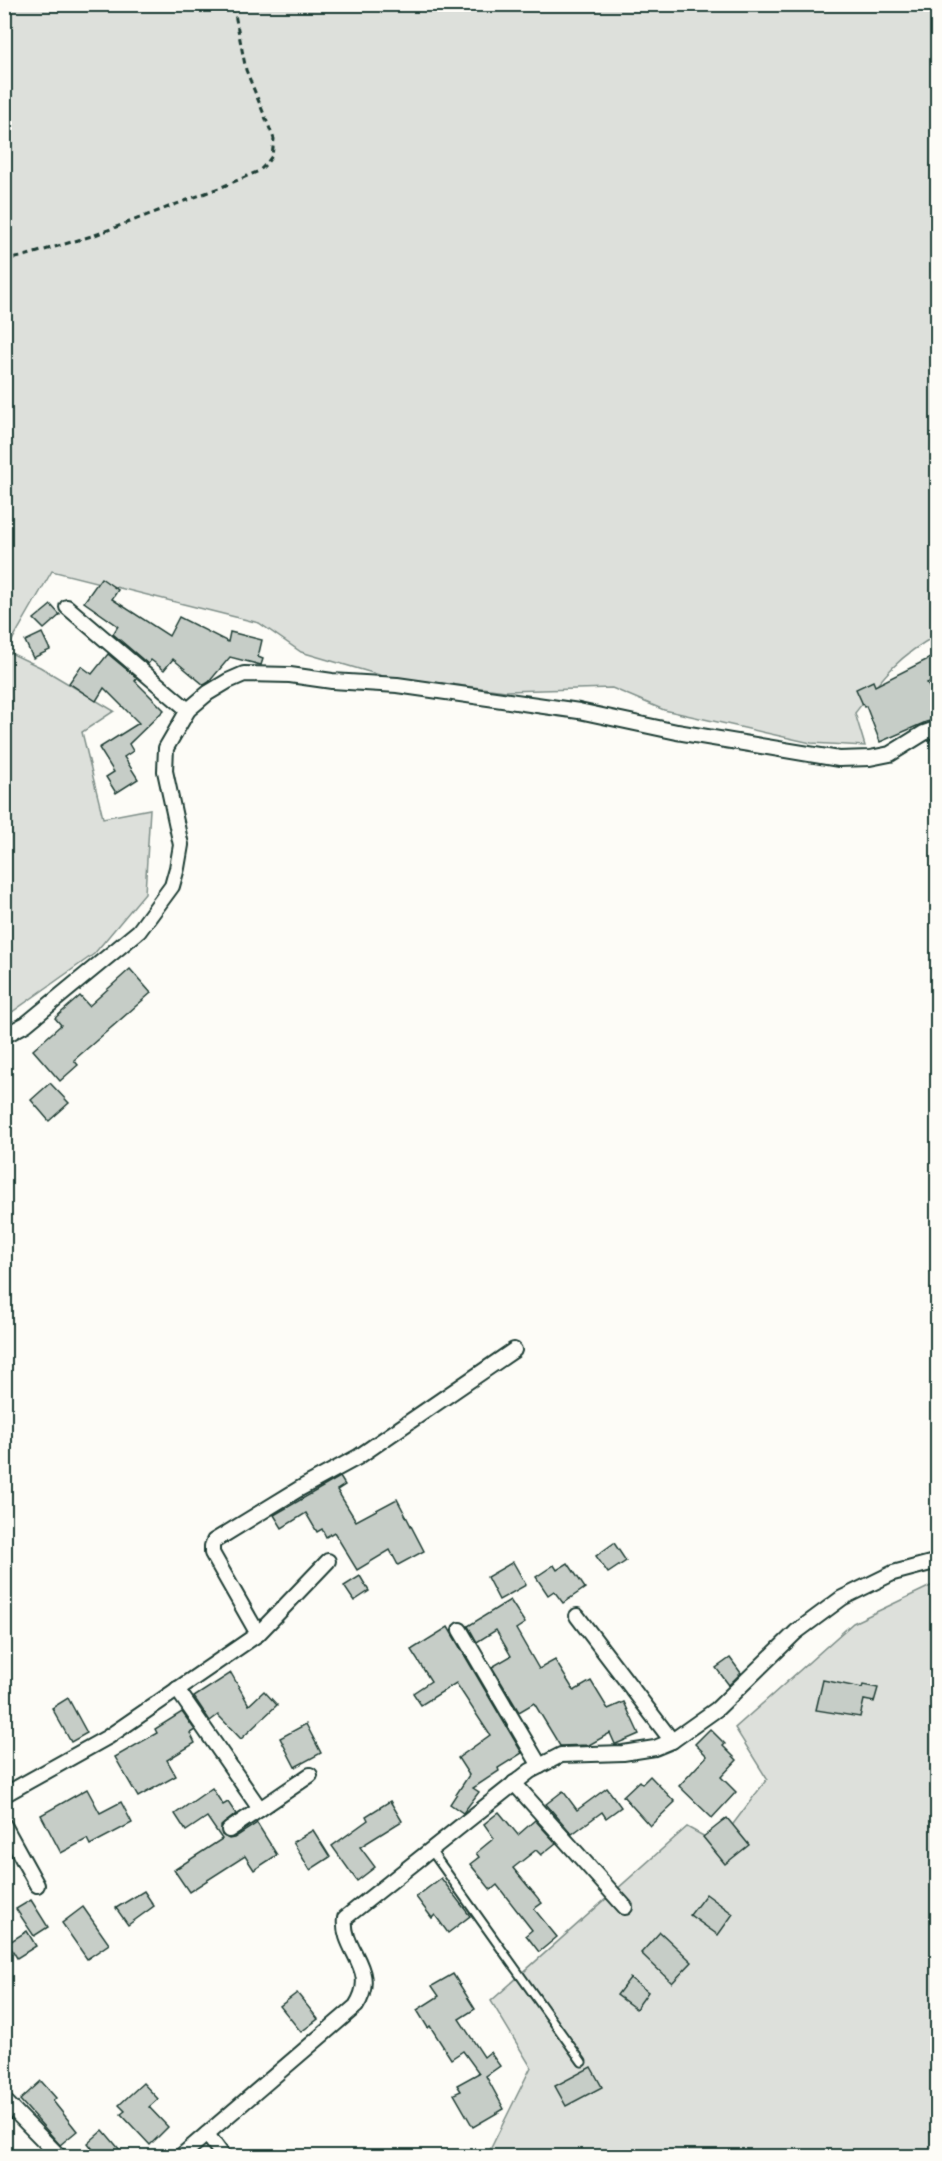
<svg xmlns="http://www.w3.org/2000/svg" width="942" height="2161" font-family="'Indie Flower',sans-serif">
<rect width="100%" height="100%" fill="#fdfcf7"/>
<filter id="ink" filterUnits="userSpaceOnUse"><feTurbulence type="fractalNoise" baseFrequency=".0167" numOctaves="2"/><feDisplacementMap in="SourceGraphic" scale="12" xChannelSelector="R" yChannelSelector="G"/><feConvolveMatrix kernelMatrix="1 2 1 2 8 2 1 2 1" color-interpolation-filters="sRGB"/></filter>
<g filter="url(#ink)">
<g fill="#dde0db" stroke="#7e8e88" stroke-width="1.5">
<path d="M4,5h933v630c-39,21 -55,43 -82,78l10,33 -54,-3 -147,-33 -52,-22 -106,3 -123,-15 -82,-24 -42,-29 -207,-52 -46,80 34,16 74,44 -32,21 21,86 47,-9 -5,84 -51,61 -89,63z"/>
<polygon points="937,1583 937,2156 487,2156 531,2067 491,2001 687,1827 718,1844 767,1779 735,1728 853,1623"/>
</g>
<g fill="#c6cdc7" stroke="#1f3d34" stroke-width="1.5">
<polygon points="101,578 118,590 112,599 169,636 179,617 228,642 230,632 262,640 258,657 263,659 261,665 230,657 209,682 204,685 173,659 164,670 151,660 148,664 113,634 118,626 84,602"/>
<polygon points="51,605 60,615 44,629 34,619"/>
<polygon points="42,633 50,650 33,658 25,641"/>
<polygon points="108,654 137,678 135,681 164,710 129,744 133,751 124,757 138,779 116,793 106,777 114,772 99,748 139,723 104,688 96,701 69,683 81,666 92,674"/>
<polygon points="938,654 938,679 927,683 938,705 938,719 926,722 880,742 866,706 864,707 856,689 873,681 875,686"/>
<polygon points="130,969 151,993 74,1060 78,1065 60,1081 33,1050 61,1025 55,1018 80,996 89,1006"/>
<polygon points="50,1083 69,1103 49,1121 31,1100"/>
<polygon points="340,1477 345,1485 337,1490 356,1521 397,1499 424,1551 398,1565 390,1550 357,1570 334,1532 326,1537 322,1529 317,1532 306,1513 282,1528 274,1515"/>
<polygon points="614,1543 626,1561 608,1573 596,1556"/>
<polygon points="513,1562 526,1585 499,1600 487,1577"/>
<polygon points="568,1563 585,1588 563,1603 554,1591 548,1595 536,1577 554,1565 557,1570"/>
<polygon points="360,1576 369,1591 354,1601 344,1586"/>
<polygon points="510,1600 525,1623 516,1629 539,1669 555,1660 574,1691 591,1681 608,1709 624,1702 639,1734 616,1744 615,1744 610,1733 589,1745 560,1746 534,1703 519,1712 492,1667 511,1656 496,1630 477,1642 468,1626"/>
<polygon points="448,1627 522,1753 498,1768 499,1771 473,1788 479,1792 463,1813 450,1804 469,1775 458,1758 490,1735 456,1683 421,1705 413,1693 431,1681 411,1650"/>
<polygon points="730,1658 741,1673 729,1685 716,1668"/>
<polygon points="231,1673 249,1705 264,1691 277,1705 241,1739 218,1715 210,1721 194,1697"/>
<polygon points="823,1680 862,1688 863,1685 878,1688 874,1702 864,1700 860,1717 816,1710"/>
<polygon points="68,1698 87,1733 71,1742 52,1708"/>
<polygon points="182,1712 195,1730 190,1733 195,1743 167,1760 176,1776 138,1797 115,1757 157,1733 155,1729"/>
<polygon points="306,1724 321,1753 295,1767 280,1738"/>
<polygon points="710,1729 725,1744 723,1746 737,1760 721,1777 736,1792 712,1818 679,1786 707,1756 695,1744"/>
<polygon points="650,1776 675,1802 650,1826 623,1796 639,1781 642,1784"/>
<polygon points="212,1788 223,1805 228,1802 236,1814 221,1826 222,1835 229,1839 234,1838 257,1823 277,1855 254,1870 245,1856 189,1892 174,1870 222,1839 207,1817 186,1831 175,1814"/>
<polygon points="607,1788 621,1807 606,1818 602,1812 572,1834 546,1804 563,1791 577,1810"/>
<polygon points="87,1789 100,1813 121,1802 132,1823 90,1845 87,1839 61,1853 41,1815"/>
<polygon points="390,1801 402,1821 360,1847 375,1867 357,1881 332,1846 368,1820 366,1816"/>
<polygon points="499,1812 518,1835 535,1820 556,1843 541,1855 536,1850 513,1868 542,1903 534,1909 557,1937 539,1952 526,1935 532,1930 497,1885 491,1890 470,1864 479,1857 476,1853 494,1838 484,1824"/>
<polygon points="727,1818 749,1845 725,1864 703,1837"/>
<polygon points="313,1830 330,1857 310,1870 293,1842"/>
<polygon points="441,1878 470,1916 448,1933 435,1915 432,1918 416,1897"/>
<polygon points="144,1891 154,1906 128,1925 116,1908"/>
<polygon points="706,1894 733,1914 718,1935 690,1915"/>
<polygon points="31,1900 48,1927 34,1936 16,1909"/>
<polygon points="83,1907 109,1944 87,1959 62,1923"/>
<polygon points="27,1931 36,1946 17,1958 8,1943"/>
<polygon points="660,1932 692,1962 672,1983 641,1953"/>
<polygon points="453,1974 475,2009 459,2019 484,2057 490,2052 500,2066 486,2076 504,2109 473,2127 454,2094 461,2091 457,2085 479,2073 463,2051 451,2059 430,2026 428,2028 417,2010 439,1996 432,1986"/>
<polygon points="630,1978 648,1992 636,2009 617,1995"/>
<polygon points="297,1993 318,2019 301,2032 280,2006"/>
<polygon points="591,2067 602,2087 566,2106 555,2086"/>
<polygon points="41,2081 56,2098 53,2101 77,2131 60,2145 20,2100"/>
<polygon points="143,2083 158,2099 149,2107 168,2127 150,2145 121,2114 125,2111 119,2105"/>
<polygon points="103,2130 109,2137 126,2157 99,2157 88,2143"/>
</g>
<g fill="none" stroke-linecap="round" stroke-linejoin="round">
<defs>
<polyline id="service" points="430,1849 582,2062"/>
<g id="minor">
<polyline points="67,607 188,710"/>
<polyline points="4,1036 26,1024 139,931 172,886 177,868 181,845 165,771 166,748 188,710 208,693 228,681 244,674 290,675 332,681 397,685 579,711 677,732 839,759 870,758 890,754 924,733 938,728"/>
<polyline points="577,1616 672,1741"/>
<polyline points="460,1630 540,1766"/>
<polyline points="258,1634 328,1561"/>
<polyline points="177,1689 260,1809"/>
<polyline points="514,1783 625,1907"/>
<polyline points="4,1795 108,1737 258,1634 212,1553 212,1546 214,1541 299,1489 358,1457 514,1350"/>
<polyline points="4,1825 37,1885"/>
<polyline points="229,1830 310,1775"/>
<polyline points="4,2100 59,2156"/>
<polyline points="207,2134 223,2156"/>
<path d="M181,2156l175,-150c24,-37 -15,-55 -11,-88l185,-147 31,-16 62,-2 32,-5 17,-7 45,-32 79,-77 46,-34 51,-25 45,-12"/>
</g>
</defs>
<use href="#service" stroke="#1f3d34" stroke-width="11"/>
<use href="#minor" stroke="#1f3d34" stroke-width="18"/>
<polyline stroke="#1f3d34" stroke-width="3" stroke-dasharray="6 4.5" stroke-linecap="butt" points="4,260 21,257 95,235 224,186 259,171 266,164 272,156 274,139 246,70 233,4"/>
<use href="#service" stroke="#fdfcf7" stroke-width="7"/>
<use href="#minor" stroke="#fdfcf7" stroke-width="14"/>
</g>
</g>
<rect width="942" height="2161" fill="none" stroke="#fdfcf7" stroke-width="24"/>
<rect x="12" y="12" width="918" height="2137" fill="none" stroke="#1f3d34" stroke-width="2" filter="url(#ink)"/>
</svg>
